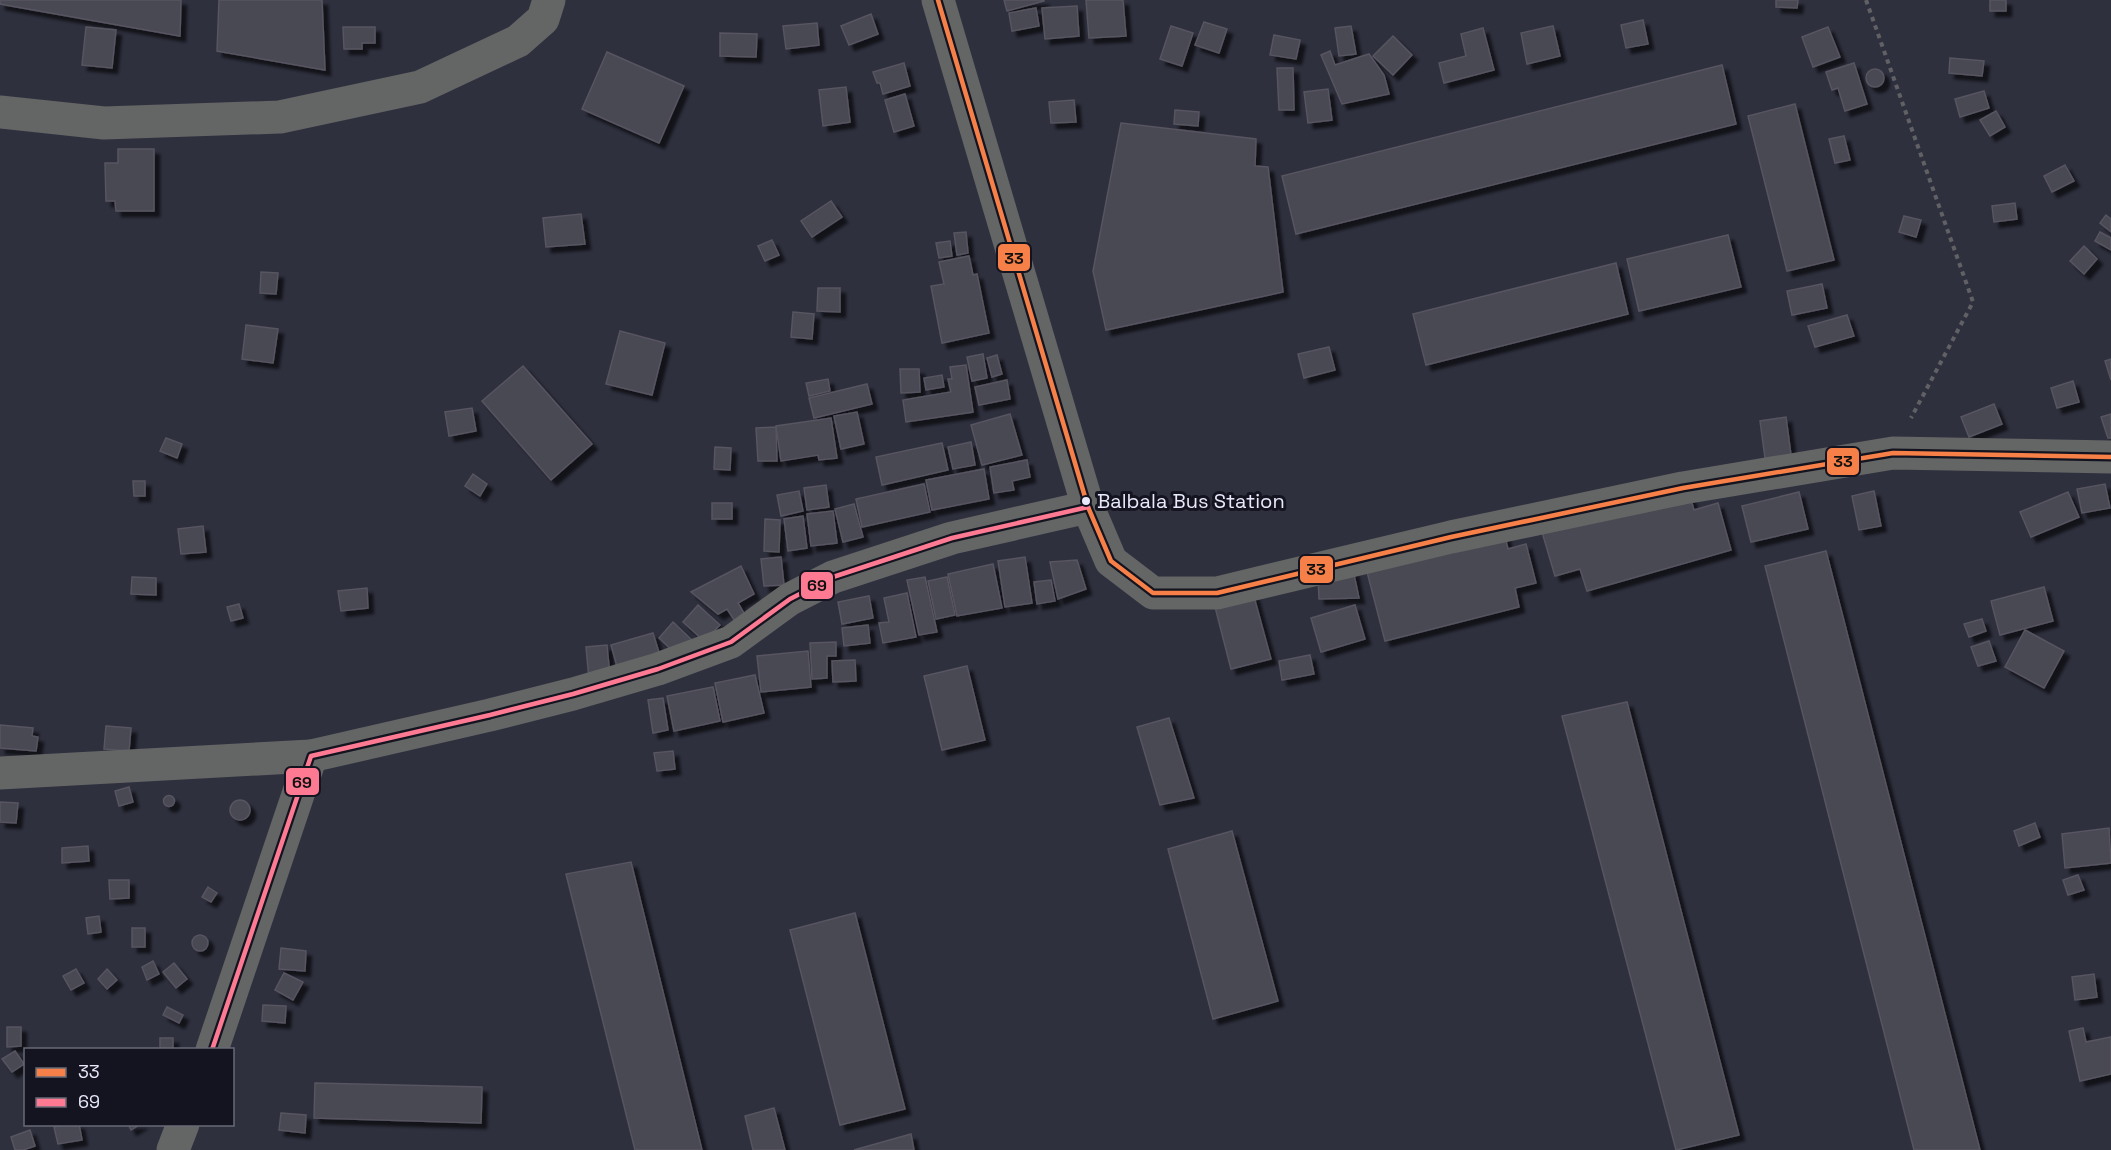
<svg xmlns="http://www.w3.org/2000/svg" width="2111" height="1150" font-family="'Space Grotesk',sans-serif">
<defs>
<filter id="shadow"><feDropShadow dx="5.5" dy="5.5" stdDeviation="1.5" flood-color="#0009"/></filter>
</defs>
<rect width="100%" height="100%" fill="#2e303e"/>
<g fill="#494853" stroke="#575460" stroke-width="1.5" filter="url(#shadow)">
<polygon points="0,0 181,0 180,36 0,4"/>
<polygon points="219,0 322,0 325,70 217,51"/>
<polygon points="1004,0 1044,0 1044,1 1007,11"/>
<polygon points="1086,0 1123,0 1126,36 1089,38"/>
<polygon points="1776,0 1798,0 1797,8 1776,7"/>
<rect x="1990" y="0" width="16" height="11"/>
<polygon points="1077,6 1079,36 1045,39 1042,8"/>
<polygon points="1036,8 1039,26 1012,31 1009,13"/>
<polygon points="871,14 878,34 849,45 841,26"/>
<polygon points="1643,20 1648,44 1626,48 1621,25"/>
<polygon points="1204,22 1227,29 1219,53 1195,45"/>
<polygon points="817,23 819,45 786,49 783,26"/>
<polygon points="1171,26 1193,33 1182,66 1160,59"/>
<polygon points="1351,26 1356,54 1339,56 1335,28"/>
<polygon points="1553,26 1560,56 1527,64 1521,33"/>
<polygon points="86,27 116,30 112,68 82,65"/>
<polygon points="343,27 375,27 375,43 362,43 362,49 344,49"/>
<polygon points="1828,27 1840,57 1813,67 1802,37"/>
<polygon points="1483,28 1494,70 1444,83 1439,63 1466,56 1461,34"/>
<polygon points="720,33 757,34 756,57 720,56"/>
<polygon points="1274,35 1300,40 1296,59 1270,55"/>
<polygon points="1393,36 1412,55 1393,75 1373,56"/>
<polygon points="1330,51 1335,65 1369,54 1384,75 1389,94 1342,104 1321,55"/>
<polygon points="607,52 684,86 659,143 582,109"/>
<polygon points="1950,58 1984,61 1982,76 1949,73"/>
<polygon points="904,63 910,86 883,94 880,83 877,83 873,72"/>
<polygon points="1854,63 1867,104 1845,111 1838,88 1832,90 1826,72"/>
<polygon points="1722,65 1736,124 1296,234 1282,176"/>
<polygon points="1277,68 1293,68 1294,110 1279,110"/>
<circle cx="1875" cy="78" r="9"/>
<polygon points="846,87 850,122 823,126 819,90"/>
<polygon points="1328,89 1332,120 1308,123 1304,92"/>
<polygon points="1984,91 1989,108 1960,117 1955,99"/>
<polygon points="905,94 914,126 894,132 885,100"/>
<polygon points="1074,100 1076,122 1051,123 1049,102"/>
<polygon points="1795,104 1834,260 1787,271 1748,116"/>
<polygon points="1175,110 1199,112 1198,126 1174,124"/>
<polygon points="1996,111 2005,127 1990,136 1980,120"/>
<polygon points="1121,123 1256,139 1255,166 1268,167 1283,292 1106,330 1093,271"/>
<polygon points="1844,136 1850,160 1835,163 1829,139"/>
<polygon points="118,149 154,149 154,211 116,211 115,201 106,201 105,163 118,163"/>
<polygon points="2065,165 2074,181 2052,192 2044,176"/>
<polygon points="831,201 842,217 812,237 801,221"/>
<polygon points="2015,203 2017,219 1994,222 1992,206"/>
<polygon points="581,214 585,244 546,247 543,218"/>
<polygon points="2106,215 2111,219 2111,232 2100,223"/>
<polygon points="1904,216 1921,220 1916,237 1899,232"/>
<polygon points="966,232 968,253 957,255 954,233"/>
<polygon points="2100,232 2111,238 2111,250 2095,241"/>
<polygon points="1728,235 1741,287 1639,311 1627,259"/>
<polygon points="772,240 779,255 765,261 758,246"/>
<polygon points="950,241 952,256 939,258 936,243"/>
<polygon points="2084,246 2097,259 2084,274 2070,261"/>
<polygon points="969,256 973,275 977,274 989,333 942,343 931,286 944,284 939,262"/>
<polygon points="1616,263 1628,314 1426,365 1413,314"/>
<polygon points="261,272 278,273 276,294 260,293"/>
<polygon points="1822,284 1827,308 1792,315 1787,291"/>
<polygon points="818,288 840,288 840,312 817,311"/>
<polygon points="793,312 814,314 812,339 791,337"/>
<polygon points="1847,315 1854,336 1815,347 1808,326"/>
<polygon points="246,325 278,329 273,363 242,359"/>
<polygon points="620,331 665,343 652,395 606,384"/>
<polygon points="1329,347 1335,370 1304,378 1298,354"/>
<polygon points="983,354 987,378 972,381 967,357"/>
<polygon points="997,355 1002,374 992,377 987,358"/>
<polygon points="2111,359 2111,380 2105,361"/>
<polygon points="966,365 973,412 906,422 903,400 951,392 948,379 952,379 950,367"/>
<polygon points="523,366 592,444 551,480 482,401"/>
<polygon points="900,369 919,369 920,392 901,393"/>
<polygon points="942,375 944,387 926,390 924,378"/>
<polygon points="828,379 830,391 809,396 806,383"/>
<polygon points="1007,380 1010,399 979,405 975,387"/>
<polygon points="2073,381 2079,402 2057,408 2051,388"/>
<polygon points="867,384 872,404 814,418 809,398"/>
<polygon points="1994,404 2002,424 1969,437 1961,417"/>
<polygon points="472,408 476,431 449,436 445,412"/>
<polygon points="857,412 864,444 841,449 834,416"/>
<polygon points="1010,414 1022,455 982,465 971,425"/>
<polygon points="2111,414 2111,438 2108,438 2101,417"/>
<polygon points="1786,417 1791,455 1765,458 1760,421"/>
<polygon points="831,418 837,458 819,460 818,455 781,461 776,426"/>
<polygon points="776,427 777,461 758,461 756,428"/>
<polygon points="166,438 182,444 177,458 160,451"/>
<polygon points="971,442 975,465 953,469 948,447"/>
<polygon points="942,443 948,470 882,485 876,457"/>
<polygon points="715,447 731,448 730,470 714,469"/>
<polygon points="1027,460 1030,477 1012,481 1014,490 994,493 990,467"/>
<polygon points="984,469 989,499 932,510 926,480"/>
<polygon points="473,474 487,484 480,496 465,486"/>
<polygon points="133,481 145,481 145,496 134,496"/>
<polygon points="924,484 930,512 862,527 856,499"/>
<polygon points="2105,484 2110,508 2082,513 2077,489"/>
<polygon points="826,485 829,507 807,510 804,488"/>
<polygon points="1688,490 1694,510 1718,503 1731,550 1587,591 1580,569 1555,576 1542,532"/>
<polygon points="799,491 803,511 781,516 777,495"/>
<polygon points="1874,491 1881,526 1859,530 1852,496"/>
<polygon points="1799,492 1808,529 1751,542 1742,506"/>
<polygon points="2068,492 2079,517 2031,537 2020,512"/>
<rect x="712" y="503" width="20" height="16"/>
<polygon points="854,504 863,537 843,542 835,509"/>
<polygon points="833,511 837,543 811,546 807,514"/>
<polygon points="803,516 807,548 788,551 784,519"/>
<polygon points="765,519 780,520 779,552 764,551"/>
<polygon points="203,526 206,552 181,554 178,529"/>
<polygon points="1504,533 1508,549 1526,544 1536,583 1515,588 1519,607 1385,641 1366,568"/>
<polygon points="1826,551 1980,1150 1914,1150 1765,566"/>
<polygon points="781,557 784,585 764,586 761,559"/>
<polygon points="1025,557 1032,603 1005,607 998,561"/>
<polygon points="1077,560 1086,589 1058,599 1050,562"/>
<polygon points="993,564 1002,608 957,616 948,574"/>
<polygon points="741,566 754,594 738,603 745,615 735,621 727,609 718,614 691,592"/>
<polygon points="1353,570 1359,598 1319,599 1318,576"/>
<polygon points="132,577 156,578 156,595 131,594"/>
<polygon points="925,577 937,632 919,635 907,580"/>
<polygon points="947,577 955,615 936,619 928,581"/>
<polygon points="1051,580 1055,601 1037,604 1034,582"/>
<polygon points="2044,587 2053,621 2000,635 1991,601"/>
<polygon points="367,588 368,608 341,611 338,591"/>
<polygon points="907,593 916,637 883,643 879,623 889,622 884,598"/>
<polygon points="1253,593 1271,659 1231,669 1214,603"/>
<polygon points="869,596 873,618 842,624 838,602"/>
<polygon points="239,604 243,618 231,621 227,607"/>
<polygon points="698,605 720,625 704,641 683,622"/>
<polygon points="1355,605 1365,639 1321,652 1311,618"/>
<polygon points="1982,619 1986,631 1969,637 1964,624"/>
<polygon points="673,622 695,643 681,659 659,638"/>
<polygon points="868,625 870,643 844,646 842,628"/>
<polygon points="2025,630 2064,651 2044,688 2005,667"/>
<polygon points="653,633 661,659 618,670 611,645"/>
<polygon points="1989,641 1996,661 1978,666 1971,647"/>
<polygon points="836,642 836,656 827,656 827,678 812,679 810,643"/>
<polygon points="607,645 610,677 589,679 586,647"/>
<polygon points="808,651 811,687 761,692 757,656"/>
<polygon points="1310,655 1314,674 1282,680 1279,661"/>
<polygon points="855,660 856,681 833,682 832,661"/>
<polygon points="967,666 985,740 942,750 924,676"/>
<polygon points="755,675 764,713 723,722 715,683"/>
<polygon points="713,687 720,721 674,731 667,696"/>
<polygon points="663,698 668,730 653,733 648,700"/>
<polygon points="1627,702 1739,1135 1676,1150 1562,716"/>
<polygon points="1169,718 1194,798 1160,805 1137,727"/>
<polygon points="0,725 33,728 32,736 38,737 36,751 0,748"/>
<polygon points="106,726 131,728 129,751 104,749"/>
<polygon points="673,751 675,769 657,771 654,753"/>
<polygon points="129,787 133,802 119,806 115,791"/>
<circle cx="169" cy="801" r="5.5"/>
<circle cx="240" cy="810" r="10"/>
<polygon points="0,802 18,803 16,823 0,822"/>
<polygon points="2035,823 2040,837 2019,846 2014,831"/>
<polygon points="2109,828 2111,863 2065,868 2062,834"/>
<polygon points="1232,831 1278,1001 1213,1019 1168,849"/>
<polygon points="88,846 89,861 62,863 62,848"/>
<polygon points="631,862 702,1150 635,1150 566,874"/>
<polygon points="2078,875 2084,890 2068,895 2063,880"/>
<polygon points="109,880 129,880 129,898 110,899"/>
<polygon points="208,887 217,893 211,902 202,897"/>
<polygon points="855,913 905,1109 840,1125 790,930"/>
<polygon points="99,916 101,932 88,934 86,918"/>
<rect x="132" y="928" width="13" height="19"/>
<circle cx="200" cy="943" r="8"/>
<polygon points="281,948 306,951 305,971 279,969"/>
<polygon points="153,961 159,974 147,980 142,967"/>
<polygon points="174,963 187,979 176,988 163,972"/>
<polygon points="76,969 84,983 71,990 63,976"/>
<polygon points="107,969 117,980 107,989 98,979"/>
<polygon points="284,973 303,982 293,1000 275,990"/>
<polygon points="2094,974 2097,997 2075,1000 2072,977"/>
<polygon points="263,1005 286,1006 285,1023 262,1021"/>
<polygon points="167,1007 183,1015 179,1023 163,1015"/>
<polygon points="7,1027 21,1027 21,1046 7,1047"/>
<polygon points="2083,1028 2086,1042 2111,1037 2111,1074 2080,1081 2069,1031"/>
<polygon points="160,1038 173,1038 173,1050 160,1049"/>
<polygon points="15,1051 24,1064 12,1072 2,1059"/>
<polygon points="315,1083 482,1087 481,1123 314,1118"/>
<polygon points="774,1108 785,1150 753,1150 745,1116"/>
<polygon points="281,1113 306,1115 305,1133 279,1130"/>
<polygon points="66,1124 79,1124 82,1140 58,1144 54,1127"/>
<polygon points="128,1124 141,1124 131,1130"/>
<polygon points="30,1130 35,1146 23,1150 15,1150 11,1137"/>
<polygon points="911,1134 914,1150 854,1150"/>
</g>
<g fill="none" stroke-linecap="round" stroke-linejoin="round">
<polyline stroke="#616165" stroke-width="4" stroke-dasharray="4.5 4.5" stroke-linecap="butt" points="1866,0 1973,302 1911,418"/>
<g stroke="#646565" stroke-width="33">
<polyline points="938,0 1088,507 1111,561 1153,593 1217,593 1451,537 1683,488 1893,453 2111,457"/>
<polyline points="0,112 104,123 280,117 420,87 518,41 543,19 549,0"/>
<polyline points="0,773 311,756"/>
<polyline points="212,1050 311,756 490,715 573,694 658,669 731,642 790,599 833,577 952,538 1088,507"/>
<polyline points="173,1150 183,1124"/>
</g>
<defs>
<polyline id="bus-1" points="938,0 1088,507 1111,561 1153,593 1217,593 1451,537 1683,488 1893,453 2111,457"/>
<polyline id="bus-2" points="212,1050 311,756 490,715 573,694 658,669 731,642 790,599 833,577 952,538 1088,507"/>
</defs>
<use href="#bus-1" stroke="#13141f" stroke-width="9"/>
<use href="#bus-2" stroke="#13141f" stroke-width="9"/>
<use href="#bus-1" stroke="#f78048" stroke-width="4.5"/>
<use href="#bus-2" stroke="#fe7a93" stroke-width="4.5"/>
</g>
<circle fill="#e8eafc" stroke="#13141f" stroke-width="2" cx="1086" cy="501" r="5"/>
<g text-anchor="middle" stroke-width="6" stroke-linejoin="round" paint-order="stroke">
<g font-size="20" fill="#e8eafc" stroke="#13141f" text-anchor="start">
<text x="1097" y="508">Balbala Bus Station</text>
</g>
</g>
<g stroke="#13141f" stroke-width="2">
<rect x="997" y="243" width="34" height="29" rx="6" fill="#f78048"/>
<rect x="1826" y="447" width="34" height="29" rx="6" fill="#f78048"/>
<rect x="1299" y="555" width="35" height="29" rx="6" fill="#f78048"/>
<rect x="800" y="571" width="34" height="29" rx="6" fill="#fe7a93"/>
<rect x="285" y="767" width="35" height="29" rx="6" fill="#fe7a93"/>
</g>
<g font-size="16" text-anchor="middle" font-weight="bold" fill="#111">
<text x="1014" y="264">33</text>
<text x="1843" y="467">33</text>
<text x="1316" y="575">33</text>
<text x="817" y="591">69</text>
<text x="302" y="788">69</text>
</g>
<rect x="24" y="1048" width="210" height="78" fill="#13141f" stroke="#686a77" stroke-width="1.5"/>
<rect x="36" y="1068" width="30" height="9" fill="#f78048" stroke="#686a77" stroke-width="1.5"/>
<text x="78" y="1078" font-size="18" fill="#e8eafc">33</text>
<rect x="36" y="1098" width="30" height="9" fill="#fe7a93" stroke="#686a77" stroke-width="1.5"/>
<text x="78" y="1108" font-size="18" fill="#e8eafc">69</text>
</svg>
